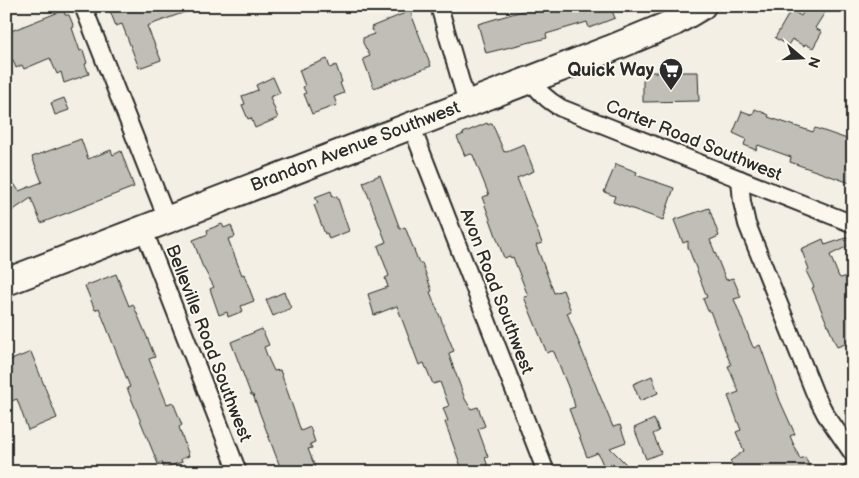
<svg xmlns="http://www.w3.org/2000/svg" width="859" height="478" font-family="'Balsamiq Sans',sans-serif">
<rect width="100%" height="100%" fill="#f3efe4"/>
<filter id="ink" filterUnits="userSpaceOnUse"><feTurbulence type="fractalNoise" baseFrequency=".02" numOctaves="2"/><feDisplacementMap in="SourceGraphic" scale="10" xChannelSelector="R" yChannelSelector="G"/><feConvolveMatrix kernelMatrix="1 2 1 2 8 2 1 2 1" color-interpolation-filters="sRGB"/></filter>
<g filter="url(#ink)">
<g fill="#c0beb6" stroke="#2b2b2b">
<polygon points="119,6 196,6 196,8 147,26 161,60 139,68 122,24 116,26 110,11"/>
<polygon points="539,6 610,6 615,18 589,28 587,22 546,34 547,38 486,53 478,24"/>
<polygon points="807,6 829,6 815,28 822,32 813,48 805,44 804,46 792,39 788,45 775,38 791,10 801,16"/>
<polygon points="64,10 65,15 69,15 74,27 72,28 80,51 83,50 87,63 85,64 89,74 64,83 61,72 57,74 50,58 24,69 22,65 16,68 13,60 6,63 6,33"/>
<polygon points="410,11 431,66 374,88 363,59 370,56 363,43 363,38 374,34 371,27"/>
<polygon points="327,59 330,68 336,65 342,82 340,83 344,93 334,97 337,105 312,114 304,94 306,93 303,87 305,86 299,70"/>
<polygon points="650,72 698,72 699,101 643,102 643,80"/>
<polygon points="273,77 280,93 270,97 278,118 255,128 251,118 248,119 242,105 245,104 242,96 258,90 256,85"/>
<polygon points="64,98 69,110 55,115 51,103"/>
<polygon points="755,109 769,115 768,117 813,132 815,128 853,141 853,184 790,162 791,157 758,145 756,150 744,145 746,139 733,133 742,111 753,115"/>
<polygon points="487,123 488,125 492,123 504,152 524,144 534,171 517,178 542,243 536,245 554,293 563,290 571,311 567,313 598,391 613,427 620,425 626,442 610,448 634,472 606,472 598,453 587,457 569,409 575,407 573,399 554,352 552,351 547,353 524,297 528,296 513,257 511,258 510,256 504,258 482,197 489,195 473,155 471,154 465,156 457,137 464,134 463,133"/>
<polygon points="81,139 88,159 111,150 113,155 121,151 134,187 41,223 31,198 6,215 6,172 19,191 42,182 32,157"/>
<polygon points="616,164 637,172 636,175 674,188 663,220 613,202 615,196 604,192"/>
<polygon points="380,175 400,229 405,227 419,263 422,263 432,291 430,292 454,351 449,353 449,355 465,399 471,409 478,407 485,426 478,429 488,457 485,458 490,472 463,472 445,422 448,421 443,408 449,406 440,382 433,384 424,363 419,365 397,306 374,315 368,294 388,287 385,278 389,276 378,246 386,242 363,182"/>
<polygon points="331,191 333,197 337,196 349,231 329,239 327,233 325,234 314,205 318,203 315,197"/>
<polygon points="709,208 719,236 710,240 726,280 733,278 741,297 734,299 752,345 754,348 760,345 780,401 795,434 790,436 800,459 805,457 812,472 737,472 730,461 744,451 736,432 741,430 728,396 739,392 728,366 731,365 710,311 708,311 703,299 707,297 688,247 688,241 683,243 674,220"/>
<polygon points="222,224 224,228 231,225 235,237 228,239 242,275 244,274 254,301 241,306 243,311 228,317 227,312 219,315 210,289 214,287 202,265 193,240 208,234 207,230"/>
<polygon points="849,237 852,244 830,255 839,277 841,278 847,276 853,291 853,336 849,338 851,342 837,347 812,288 814,287 806,271 809,269 801,249 823,239 825,245"/>
<polygon points="116,274 129,306 133,304 147,337 155,357 149,359 167,404 173,402 182,425 179,427 189,456 181,459 182,462 164,468 162,462 158,464 127,388 130,387 99,308 95,310 85,286"/>
<polygon points="284,292 291,308 273,316 266,300"/>
<polygon points="262,329 269,345 264,347 268,358 274,371 280,370 301,431 310,427 315,442 310,444 312,448 308,449 317,472 282,472 253,395 251,395 231,342"/>
<polygon points="31,352 57,418 28,430 17,399 6,403 6,362"/>
<polygon points="652,376 658,393 640,401 633,384"/>
<polygon points="654,419 659,431 653,434 661,453 646,459 634,428"/>
</g>
<g fill="none" stroke-linecap="round" stroke-linejoin="round">
<defs>
<g id="street">
<polyline points="83,6 167,219"/>
<polyline points="439,6 467,103"/>
<path d="M530,79c9,13 17,21 31,29l292,116"/>
<polyline points="411,125 546,472"/>
<polyline points="740,179 742,202 747,224 815,394 826,415 853,454"/>
<polyline points="143,228 238,472"/>
<polyline points="850,472 853,470"/>
</g>
<polyline id="primary" points="6,282 610,49 673,23 702,6"/>
</defs>
<use href="#street" stroke="#2b2b2b" stroke-width="20"/>
<use href="#primary" stroke="#2b2b2b" stroke-width="30"/>
<use href="#street" stroke="#fbf7ec" stroke-width="16"/>
<use href="#primary" stroke="#fbf7ec" stroke-width="26"/>
</g>
</g>
<defs>
<symbol id="supermarket-pin" viewBox="-11 -11 22 30"><path d="M0 17L-7.5 6A9.5 9.5 0 1 1 7.5 6Z" fill="#2b2b2b" stroke="#fbf7ec"/><path d="M-6-5.5h2.5l.6 2H6L4.5 2H-2.5L-4.4-4H-6ZM-1.5 3.2a1.3 1.3 0 1 0 .1 0ZM3 3.2a1.3 1.3 0 1 0 .1 0Z" fill="#fff"/></symbol>
</defs>
<g fill-rule="evenodd">
<use href="#supermarket-pin" x="657" y="56" width="28" height="38"/>
</g>
<g text-anchor="middle" stroke-width="4" stroke-linejoin="round" paint-order="stroke">
<g font-size="18" font-weight="bold" fill="#2b2b2b" stroke="#fbf7ec" text-anchor="end">
<text x="654" y="76">Quick Way</text>
</g>
<g font-size="18" fill="#2b2b2b" stroke="#fbf7ec">
<text transform="translate(694 140) rotate(22)" y="6">Carter Road Southwest</text>
<text transform="translate(355 146) rotate(-21)" y="6">Brandon Avenue Southwest</text>
<text transform="translate(497 291) rotate(69)" y="6">Avon Road Southwest</text>
<text transform="translate(209 343) rotate(69)" y="6">Belleville Road Southwest</text>
</g>
</g>
<rect width="859" height="478" fill="none" stroke="#fbf7ec" stroke-width="25"/>
<rect x="12" y="12" width="834" height="453" fill="none" stroke="#2b2b2b" stroke-width="2" filter="url(#ink)"/>
<g transform="translate(802 58) rotate(109)" stroke="#fbf7ec" stroke-width="4" paint-order="stroke">
<path d="M0-4L9 19L0 12L-9 19Z" fill="#2b2b2b"/>
<text y="-8" font-size="14" font-weight="bold" text-anchor="middle" fill="#2b2b2b">N</text>
</g>
</svg>
